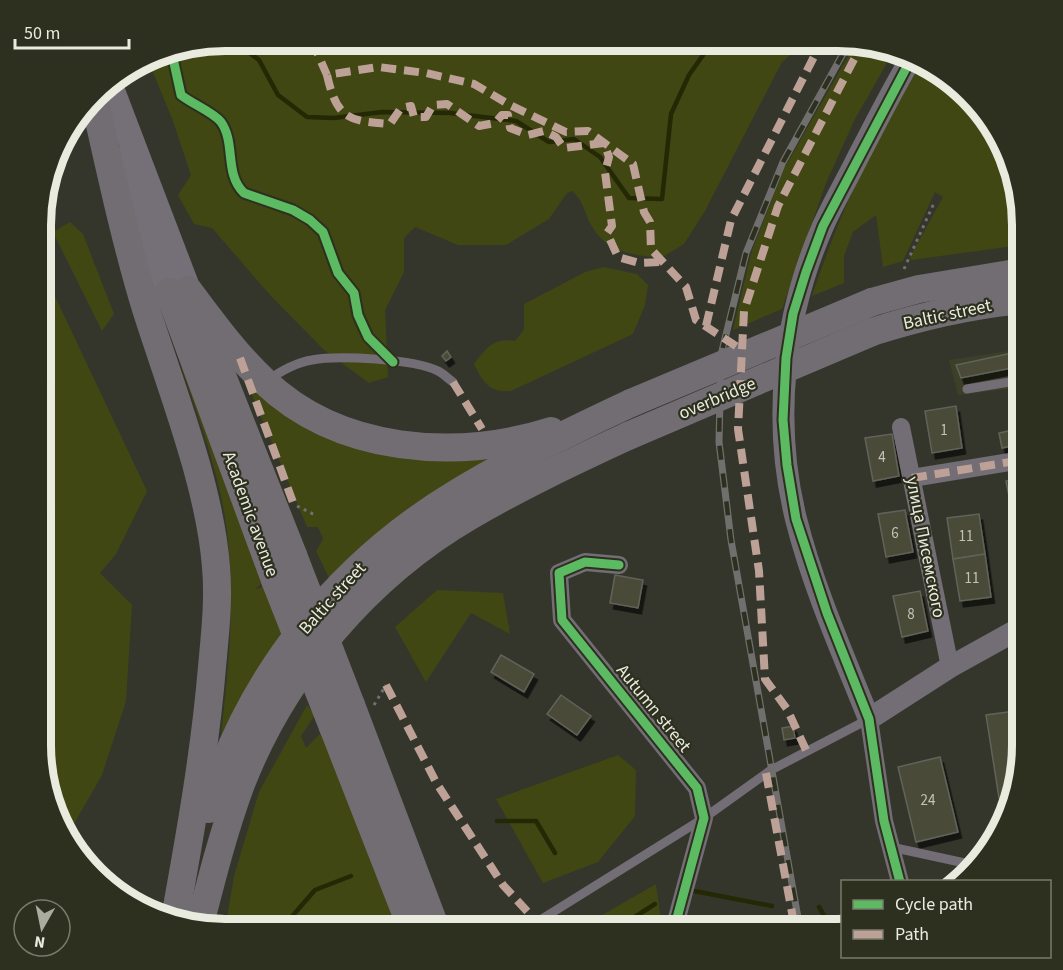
<svg xmlns="http://www.w3.org/2000/svg" width="1063" height="970" font-family="'Source Sans 3',sans-serif">
<defs>
<filter id="shadow"><feDropShadow dx="3.5" dy="6" stdDeviation="0" flood-color="#0009"/></filter>
</defs>
<rect width="100%" height="100%" fill="#34362c"/>
<polygon fill="#3c4029" points="1022,349 1022,387 958,395 949,360"/>
<g fill="#404712">
<path d="M225,41h581l-24,21 -77,149 -21,33 -23,14c-33,-4 -57,-5 -73,-39 -4,-10 -7,-21 -16,-28l-5,2 -18,26 -43,26h-48l-43,-18 -11,11v34l-19,38 3,67 -19,6 -45,-33 -54,-55 -58,-67 -18,-4 -16,-29 13,-20 -18,-54 -25,-61 17,-10z"/>
<polygon points="856,42 893,52 854,121 826,183 782,309 733,330 752,250 784,169"/>
<path d="M923,62l54,41 32,51 13,58v33l-111,15 -1,-3 33,-60 -8,-5 -32,69 -20,6 -7,-52 -23,17 -9,24v27l-32,13c26,-79 65,-165 111,-234z"/>
<polygon points="70,222 83,234 114,314 102,331 53,232"/>
<path d="M604,267l33,7 11,11 -3,20 -12,29 -122,57c-22,2 -28,-9 -37,-27 12,-16 20,-27 41,-23l9,-11v-26l61,-32z"/>
<polygon points="44,273 147,491 116,554 100,573 132,605 126,701 102,775 67,836 54,816 41,757"/>
<polygon points="234,352 352,432 519,449 330,580 316,551 323,539 318,527 307,527"/>
<path d="M179,360l88,217 -12,13 14,-6 16,46 -66,122c10,-84 20,-172 2,-256 -10,-46 -27,-91 -42,-136z"/>
<polygon points="437,590 503,593 510,634 471,613 426,682 395,627"/>
<polygon points="307,705 315,715 301,736 306,748 324,730 404,929 225,929 234,876 259,792"/>
<polygon points="618,755 636,770 635,816 598,862 543,883 496,799"/>
<polygon points="656,884 662,929 578,929"/>
</g>
<g fill="none" stroke-linecap="round" stroke-linejoin="round">
<g stroke="#242804" stroke-width="4.5">
<polyline points="233,41 259,60 278,95 307,117 334,118 382,112 450,113 516,121 549,142 574,139 600,157 629,198 662,199 671,114 689,75 713,41"/>
<polyline points="497,821 536,821 555,853"/>
<polyline points="694,891 772,906"/>
<polyline points="819,907 832,929"/>
<polyline points="281,929 315,890 351,876"/>
<polyline points="616,929 655,904"/>
</g>
</g>
<g fill="#494c37" stroke="#61635a" stroke-width="1.5" filter="url(#shadow)">
<polygon points="447,351 451,357 446,361 442,356"/>
<polygon points="1022,351 1022,366 961,378 956,365"/>
<polygon points="956,406 962,448 932,453 925,411"/>
<polygon points="1022,428 1022,444 1002,448 999,433"/>
<polygon points="892,434 899,476 873,481 865,438"/>
<polygon points="1022,478 1022,562 1006,481"/>
<polygon points="905,510 913,552 886,557 878,514"/>
<polygon points="979,514 985,554 953,559 947,518"/>
<polygon points="985,554 991,597 960,601 953,559"/>
<polygon points="615,575 643,580 638,608 610,603"/>
<polygon points="920,591 928,631 902,637 893,596"/>
<polygon points="501,655 534,674 524,692 491,672"/>
<polygon points="561,695 591,716 577,735 547,714"/>
<polygon points="1015,711 1021,750 1011,796 999,798 986,715"/>
<polygon points="793,726 795,738 784,740 782,728"/>
<polygon points="940,757 958,832 916,842 898,767"/>
</g>
<g fill="none" stroke-linecap="round" stroke-linejoin="round">
<g stroke="#716f72" stroke-width="3" stroke-dasharray="3 4.5" stroke-linecap="butt">
<polyline points="904,269 934,203"/>
<polyline points="297,506 317,516"/>
<polyline points="374,705 386,685"/>
</g>
<g stroke="#736d76" stroke-width="9">
<path d="M269,380c11,-9 29,-18 43,-20 25,-5 103,-1 126,11 5,2 10,8 15,11"/>
<polyline points="967,389 1022,380"/>
<polyline points="996,836 1005,819"/>
<polyline points="891,847 974,865"/>
<polyline points="514,929 537,922 704,818 771,770 869,719"/>
</g>
<g stroke="#736d76" stroke-width="18">
<polyline points="901,427 950,667"/>
<polyline points="912,478 1022,460"/>
<polyline points="619,565 585,562 559,573 562,620 697,788 704,818 674,929"/>
<polyline points="869,719 884,821 900,882"/>
</g>
<path stroke="#736d76" stroke-width="22" d="M912,57c-20,33 -36,66 -54,100 -11,23 -25,46 -35,69 -40,91 -51,196 -27,293 17,68 47,135 73,200l81,-52 72,-40"/>
<g stroke="#756f78" stroke-width="26">
<polyline points="109,83 188,290"/>
<polyline points="118,160 169,292"/>
</g>
<g stroke="#716d73" stroke-width="28">
<path d="M94,98c16,71 31,142 52,211 25,79 64,177 70,258 3,33 -1,67 -4,100 -7,84 -22,168 -37,251"/>
<path d="M188,290c24,32 47,64 76,91 75,72 192,80 287,50"/>
<polyline points="169,292 275,580"/>
<polyline points="872,302 919,289 1022,272"/>
<polyline points="202,325 293,555"/>
<path d="M872,332c50,-16 98,-27 150,-32"/>
<polyline points="351,705 436,929"/>
<polyline points="333,727 412,929"/>
<path d="M209,809c39,-133 130,-245 248,-316 54,-33 116,-63 174,-90"/>
<path d="M200,924c12,-47 24,-94 41,-140 43,-110 126,-208 229,-268 51,-30 104,-55 158,-80"/>
</g>
<defs>
<polyline id="rail" points="800,929 731,540 719,442 721,355 746,253 783,162 850,41"/>
</defs>
<use href="#rail" stroke="#706f6e" stroke-width="7"/>
<use href="#rail" stroke="#2d301e" stroke-width="4.5" stroke-dasharray="14" stroke-linecap="butt"/>
<g stroke="#716d73" stroke-width="28">
<polyline points="631,403 872,302"/>
<polyline points="628,436 872,332"/>
<polyline points="293,555 351,705"/>
<polyline points="275,580 333,727"/>
</g>
<g stroke="#bda197" stroke-width="8" stroke-dasharray="15 8" stroke-linecap="butt">
<polyline points="312,41 327,75 378,67 426,73 474,84 510,105 566,132 588,131 633,164 644,212 650,222 651,249 686,287 696,320 742,350"/>
<path d="M327,75c10,44 21,46 63,49l11,-16 10,-2 3,11h12l7,-12 14,-1 32,22 16,-3 7,-8h6l2,13 18,7 16,-4 12,6 8,11 40,-5 5,14 -4,15 7,54 -5,7 11,24 21,6 23,-1"/>
<polyline points="706,326 731,220 822,41"/>
<polyline points="240,358 294,505"/>
<polyline points="453,382 482,429"/>
<polyline points="912,478 1022,460"/>
<polyline points="386,685 437,784 503,885 537,922 540,929"/>
<polyline points="806,750 787,709 765,679 759,571 738,429 744,311 778,206 862,44"/>
<polyline points="766,773 795,929"/>
</g>
<defs>
<g id="cycleway">
<path d="M171,49l10,46c11,9 32,17 40,27 15,21 3,52 23,71l49,17 17,10 13,12 15,41 16,20 4,22 10,22 25,25"/>
<polyline points="619,565 585,562 559,573 562,620 697,788 704,818 674,929"/>
<polyline points="900,882 884,821 869,719 827,613 796,519 787,465 783,420 786,358 793,314 806,272 823,226 912,57"/>
</g>
</defs>
<use href="#cycleway" stroke="#2d301e" stroke-width="13"/>
<use href="#cycleway" stroke="#5cba63" stroke-width="9"/>
</g>
<g text-anchor="middle" stroke-width="4.5" stroke-linejoin="round" paint-order="stroke">
<g font-size="15" fill="#c1c3b5">
<text x="944" y="435">1</text>
<text x="882" y="462">4</text>
<text x="895" y="538">6</text>
<text x="966" y="541">11</text>
<text x="972" y="583">11</text>
<text x="911" y="619">8</text>
<text x="928" y="805">24</text>
</g>
<g font-size="18" fill="#e9ebdf" stroke="#2d301e">
<text transform="translate(947 314) rotate(-12)" y="6">Baltic street</text>
<text transform="translate(717 398) rotate(-23)" y="6">overbridge</text>
<text transform="translate(251 514) rotate(70)" y="6">Academic avenue</text>
<text transform="translate(926 547) rotate(79)" y="6">улица Писемского</text>
<text transform="translate(332 598) rotate(-48)" y="6">Baltic street</text>
<text transform="translate(654 708) rotate(51)" y="6">Autumn street</text>
</g>
</g>
<path d="M0 0H1063V970H0ZM225 51H838A174 174 0 0 1 1012 225V745A174 174 0 0 1 838 919H225A174 174 0 0 1 51 745V225A174 174 0 0 1 225 51Z" fill="#2d301e" fill-rule="evenodd"/>
<path fill="none" stroke="#e9ebdf" stroke-width="8" d="M225 51H838A174 174 0 0 1 1012 225V745A174 174 0 0 1 838 919H225A174 174 0 0 1 51 745V225A174 174 0 0 1 225 51Z"/>
<rect x="841" y="880" width="210" height="78" fill="#2d301e" stroke="#787b6b" stroke-width="1.5"/>
<rect x="853" y="900" width="30" height="9" fill="#5cba63" stroke="#787b6b" stroke-width="1.5"/>
<text x="895" y="910" font-size="18" fill="#e9ebdf">Cycle path</text>
<rect x="853" y="930" width="30" height="9" fill="#bda197" stroke="#787b6b" stroke-width="1.5"/>
<text x="895" y="940" font-size="18" fill="#e9ebdf">Path</text>
<g transform="translate(42 928) rotate(189)"><circle r="28" fill="#2d301e" stroke="#787b6b" stroke-width="1.5"/>
<path d="M0-4.5L10 22L0 15L-10 22Z" fill="#aaaca0"/>
<text y="-9" font-size="16" font-weight="bold" text-anchor="middle" fill="#e9ebdf">N</text>
</g>
<path d="M15 39v9h114v-9" fill="none" stroke="#e9ebdf" stroke-width="3"/>
<text x="24" y="39" font-size="18" fill="#e9ebdf" stroke="#2d301e" stroke-width="4.5" paint-order="stroke">50 m</text>
</svg>
